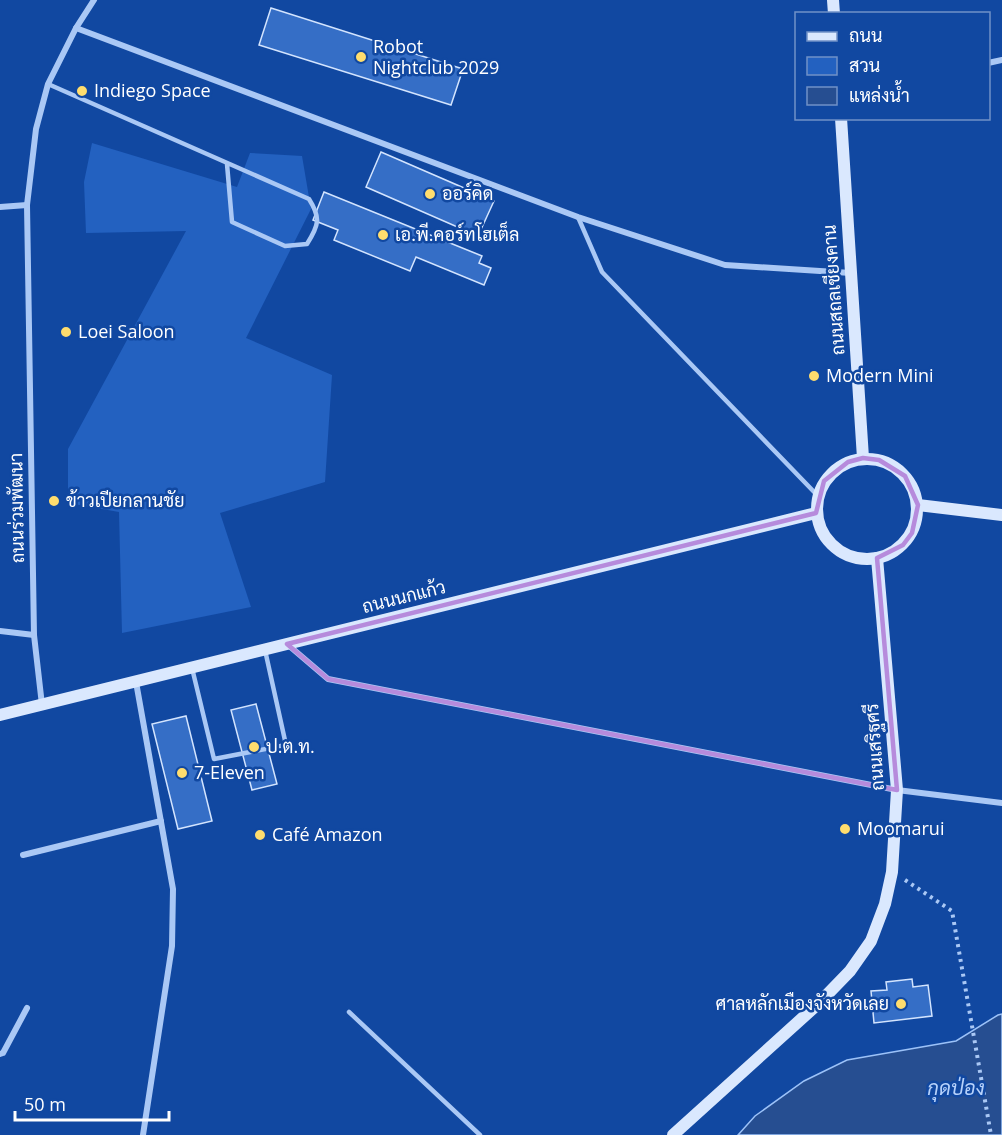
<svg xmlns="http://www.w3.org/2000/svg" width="1002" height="1135" font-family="'Open Sans',Sarabun,sans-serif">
<rect width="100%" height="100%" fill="#1148a1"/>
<polygon fill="#2361c0" points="92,143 237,187 250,153 302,156 311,209 246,338 332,375 325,482 220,513 251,607 122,633 119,512 68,503 68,449 186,231 86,233 84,182"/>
<polygon fill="#264e91" stroke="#9cc2f8" stroke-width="1.5" points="1002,1014 1002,1135 738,1135 755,1116 804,1081 847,1060 956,1041 998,1015"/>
<g fill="#356ec6" stroke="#d3e4fe" stroke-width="1.5">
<polygon points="271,8 463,69 451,105 259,45"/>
<polygon points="381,152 494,201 478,236 366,187"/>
<polygon points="324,192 482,256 479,263 491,268 484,285 416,257 410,271 334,240 338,230 313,220"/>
<polygon points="256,704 277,784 252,790 231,710"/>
<polygon points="186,716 212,821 178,829 152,724"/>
<polygon points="912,979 913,987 928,985 932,1016 874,1023 871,991 887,990 886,982"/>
</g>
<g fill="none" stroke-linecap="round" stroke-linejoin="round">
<polyline stroke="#aac8f5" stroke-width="4" stroke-dasharray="3 4.5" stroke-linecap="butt" points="905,880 952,911 991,1135"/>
<g stroke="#aac8f5" stroke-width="4.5">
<path d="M48,84l261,115c12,19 10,26 -2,45l-22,2 -53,-24 -5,-58"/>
<polyline points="578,217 602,272 818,496"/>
<polyline points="192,668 214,759 286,745 265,650"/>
<polyline points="349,1012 480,1135"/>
</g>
<g stroke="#aac8f5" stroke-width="6">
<polyline points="76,28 578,217 725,265 851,273"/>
<polyline points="988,63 1002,60"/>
<polyline points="0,207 27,205"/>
<polyline points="0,631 34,635"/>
<polyline points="287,644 328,679 897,790 1002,803"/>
<polyline points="136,682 173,889 172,946 143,1135"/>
<polyline points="42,705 34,635 27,205 36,129 48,84 76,28 94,0"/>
<polyline points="23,855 161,821"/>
<polyline points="0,1054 3,1053 27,1008"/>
</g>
<g stroke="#dae8fe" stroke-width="12">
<polyline points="833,0 834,14"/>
<polyline points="841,118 863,458"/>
<circle cx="867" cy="509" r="50"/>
<polyline points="918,505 1002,515"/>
<polyline points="0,715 816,513"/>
<polyline points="673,1135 819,1003 850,971 871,941 885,904 892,872 897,790 877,558"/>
</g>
</g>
<path fill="none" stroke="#b68bdc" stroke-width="4.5" stroke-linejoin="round" d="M863,458l16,2 26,16 13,29 -6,28 -9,12 -26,13 20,232 -569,-111 -41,-35 529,-131 8,-32 24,-19z"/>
<g fill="#ffdd6e" stroke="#1148a1" stroke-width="2">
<circle cx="361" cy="57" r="6"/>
<circle cx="82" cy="91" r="6"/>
<circle cx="430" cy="194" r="6"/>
<circle cx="383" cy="235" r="6"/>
<circle cx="66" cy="332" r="6"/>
<circle cx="814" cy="376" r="6"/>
<circle cx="54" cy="501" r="6"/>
<circle cx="254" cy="747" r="6"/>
<circle cx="182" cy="773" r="6"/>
<circle cx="845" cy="829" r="6"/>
<circle cx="260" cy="835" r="6"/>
<circle cx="901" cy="1004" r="6"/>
</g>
<g text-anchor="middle" stroke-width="5" stroke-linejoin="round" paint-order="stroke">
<g font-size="18" fill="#fff" stroke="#1148a1" text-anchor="start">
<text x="373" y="53">Robot<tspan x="373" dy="21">Nightclub 2029</tspan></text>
<text x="94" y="97">Indiego Space</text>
<text x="442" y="200">ออร์คิด</text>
<text x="395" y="241">เอ.พี.คอร์ทโฮเต็ล</text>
<text x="78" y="338">Loei Saloon</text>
<text x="826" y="382">Modern Mini</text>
<text x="66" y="507">ข้าวเปียกลานชัย</text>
<text x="266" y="753">ป.ต.ท.</text>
<text x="194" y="779">7-Eleven</text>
<text x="857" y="835">Moomarui</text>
<text x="272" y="841">Café Amazon</text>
<text x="889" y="1010" text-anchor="end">ศาลหลักเมืองจังหวัดเลย</text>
</g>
<g font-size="18" fill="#fff" stroke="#1148a1">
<text transform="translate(834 290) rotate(-94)" y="6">ถนนสถลเชียงคาน</text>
<text transform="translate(17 508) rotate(-91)" y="6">ถนนร่วมพัฒนา</text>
<text transform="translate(404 597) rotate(-14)" y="6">ถนนนกแก้ว</text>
<text transform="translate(875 747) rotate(-94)" y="6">ถนนเสริฐศรี</text>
</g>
<g font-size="20" font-style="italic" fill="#b7d2fb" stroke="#1148a1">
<text x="956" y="1095">กุดป่อง</text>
</g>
</g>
<rect x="795" y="12" width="195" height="108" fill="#1148a1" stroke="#7091c7" stroke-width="1.5"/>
<rect x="807" y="32" width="30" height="9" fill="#dae8fe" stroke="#7091c7" stroke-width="1.5"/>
<text x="849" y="42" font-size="18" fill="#ffffff">ถนน</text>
<rect x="807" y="57" width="30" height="18" fill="#2361c0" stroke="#7091c7" stroke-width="1.5"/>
<text x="849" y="72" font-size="18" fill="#ffffff">สวน</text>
<rect x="807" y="87" width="30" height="18" fill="#264e91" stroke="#7091c7" stroke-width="1.5"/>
<text x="849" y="102" font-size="18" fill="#ffffff">แหล่งน้ำ</text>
<path d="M15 1111v9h154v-9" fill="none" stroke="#ffffff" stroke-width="3"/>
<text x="24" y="1111" font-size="18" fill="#ffffff" stroke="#1148a1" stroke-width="4.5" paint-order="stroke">50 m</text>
</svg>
